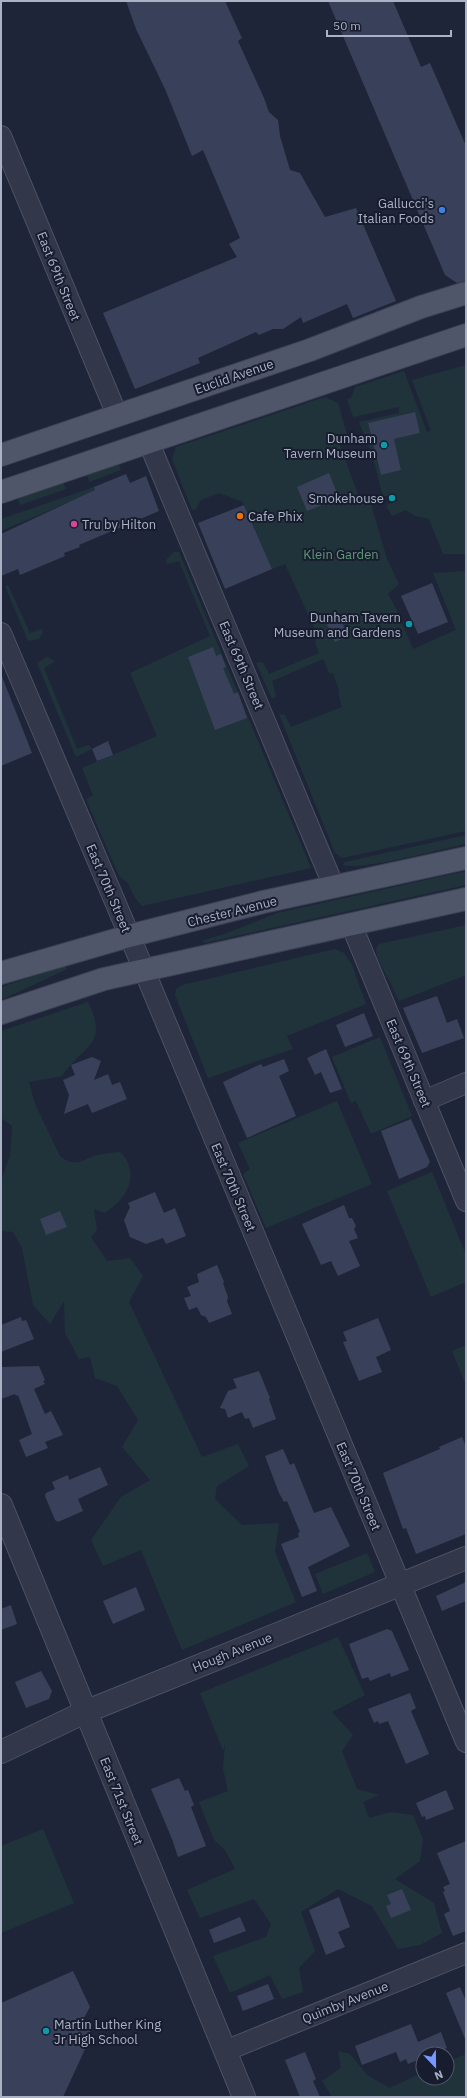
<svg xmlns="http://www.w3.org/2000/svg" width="467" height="2098" font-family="'IBM Plex Sans',sans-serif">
<rect width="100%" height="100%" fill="#1e2539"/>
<g fill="#20333a" fill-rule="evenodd">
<path d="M466,365v189h-23l-14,-35 -14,-3 -9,-6 -14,6 -6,-11 12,-4 -3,-8 -12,4 -11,-43 -13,-32 40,-9v-6l-46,10 -6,-18 4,-1 4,-11 49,-16 23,61 4,-1 -19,-51zM414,412l6,21 -26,6 7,31 -20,5 -13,-51z"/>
<polygon points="325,397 338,403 348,438 339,442 360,500 371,504 387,559 399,584 388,594 396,609 413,649 456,630 433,573 466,571 466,831 342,858 335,853 279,714 285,715 291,727 342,707 338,693 339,690 333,673 329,673 323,659 272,681 276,696 272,699 256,663 263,662 269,674 319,653 315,642 318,637 316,632 285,564 272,569 243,502 219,493 201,500 196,509 192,510 172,459 176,447"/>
<polygon points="118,463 121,470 89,482 87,474"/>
<polygon points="63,482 66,489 20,505 17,497"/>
<polygon points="94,487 95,490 92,491 95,496 79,498 1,531 1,519"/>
<polygon points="174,552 179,552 311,868 142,906 135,898 128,883 119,876 86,799 93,795 82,768 157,736 130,673 210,636 179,561 167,564 166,560"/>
<polygon points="8,585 30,633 41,629 43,632 39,639 28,641 5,586"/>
<polygon points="47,657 55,661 44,668 77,749 89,745 92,749 76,757 37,663"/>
<path d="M466,835v9c-26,5 -102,27 -123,21l2,-3z"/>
<polygon points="466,871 466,885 204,943 203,940 222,935 277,913"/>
<polygon points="466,925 466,975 399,1001 377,956 376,949 379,944"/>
<polygon points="335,949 344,953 352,965 366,1004 287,1036 293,1049 208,1078 175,995 176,989 182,985"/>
<polygon points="65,966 67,969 1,1000 1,987"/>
<path d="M88,1002c21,43 -4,42 -26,74l-33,6 6,22 25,52c16,13 22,3 38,-1 7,-2 15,-2 22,-3 12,11 14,29 4,43 -4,7 -13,13 -19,18l-11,-4 3,21 -6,7 16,24 23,-3 13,18 -14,26 73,155 36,-13 11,22 -32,20 -2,13 27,26 37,-2 -4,29 21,50 -114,48 -41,-100 -38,16 -12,-26 30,-43 29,-17 -28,-33 16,-27 -21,-34 -22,-8 -5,-21 -11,2 -14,-26 -1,-32 -14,23 -17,-19 -11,-57 -9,-16 -12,-1v-51l9,-24 2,-30 -11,-8v-87z"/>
<polygon points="380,1037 412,1116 371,1134 356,1101 351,1103 332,1057"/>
<polygon points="337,1101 372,1184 266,1228 243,1174 250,1169 238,1143"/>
<polygon points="432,1172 466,1255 466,1282 431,1297 387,1191"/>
<polygon points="466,1345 466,1386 452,1351"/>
<polygon points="367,1553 375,1572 323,1594 315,1574"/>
<polygon points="338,1637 365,1695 332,1712 353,1735 342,1751 357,1789 379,1795 363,1802 369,1818 390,1812 413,1815 423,1839 420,1861 395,1879 434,1903 442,1933 420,1945 398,1949 372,1906 338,1889 301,1912 315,1951 299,1968 303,1992 282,1999 270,1975 230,1993 213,1956 266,1937 271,1924 254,1899 200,1918 187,1890 235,1869 225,1850 214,1840 199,1802 228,1791 223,1768 225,1744 223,1751 200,1693"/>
<polygon points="43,1829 74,1903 1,1933 1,1846"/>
<polygon points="338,2051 350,2054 367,2075 390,2088 423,2072 423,2078 447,2078 447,2062 466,2054 466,2097 332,2097 322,2081 341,2068"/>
</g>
<g fill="#39415a">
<polygon points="126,1 225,1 242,38 238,41 264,98 269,112 278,120 280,136 290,170 300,173 325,217 356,208 396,301 353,318 347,304 303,323 301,317 283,329 273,329 259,335 256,332 198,358 200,363 135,389 103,313 237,257 229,244 240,238 203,150 192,156 165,89 136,29"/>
<polygon points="328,1 393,1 421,67 430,63 466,146 466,281 457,283 445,275"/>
<polygon points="415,412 420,433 394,439 401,470 381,475 368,423"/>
<polygon points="329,473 339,498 307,511 297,487"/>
<polygon points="126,474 130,483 146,476 159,511 79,545 80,547 64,553 65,556 20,575 18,569 1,576 1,534 95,490 94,487"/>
<polygon points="244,505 272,569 225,589 198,523"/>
<polygon points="432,583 448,622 418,634 401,596"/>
<polygon points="340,618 348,636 335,642 327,624"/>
<polygon points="213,647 216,656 221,654 226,667 223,668 234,694 238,692 247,718 215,730 188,657"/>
<polygon points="1,674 32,753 1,766"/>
<polygon points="108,741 113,755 97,761 92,749"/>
<polygon points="437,996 447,1023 457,1019 464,1038 422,1053 403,1008"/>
<polygon points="364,1013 373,1036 345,1047 336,1025"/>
<polygon points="326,1049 342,1089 330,1093 321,1072 315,1075 307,1058"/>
<polygon points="92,1057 101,1061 94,1080 108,1074 112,1085 120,1082 127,1099 92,1113 88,1104 64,1114 69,1095 63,1080 75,1075 71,1065"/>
<polygon points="284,1059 289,1071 279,1076 296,1116 247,1138 223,1082 261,1064 263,1067"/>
<polygon points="411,1119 430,1162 427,1167 399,1179 381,1131"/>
<polygon points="155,1192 164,1213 175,1208 186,1236 166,1244 163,1238 146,1244 130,1237 124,1220 130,1207 128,1203"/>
<polygon points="344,1205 349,1218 352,1218 356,1226 354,1229 358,1238 349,1241 360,1266 338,1276 331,1261 321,1265 302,1224"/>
<polygon points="60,1211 67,1227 46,1235 40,1219"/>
<polygon points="217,1265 224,1282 223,1283 228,1297 227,1301 232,1314 209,1323 206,1317 201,1315 197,1307 189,1310 184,1298 191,1296 187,1287 199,1282 197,1274"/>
<polygon points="21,1317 22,1321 26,1320 34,1339 1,1352 1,1325"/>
<polygon points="378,1318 391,1350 376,1357 382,1372 359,1381 343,1342 347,1341 343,1332"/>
<polygon points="39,1366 45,1380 43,1381 45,1384 34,1389 45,1414 51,1411 63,1435 45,1442 48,1448 26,1457 19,1440 32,1434 18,1395 16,1396 15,1394 1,1399 1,1367"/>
<polygon points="259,1371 270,1398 269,1399 276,1419 253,1428 249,1418 245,1419 242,1412 228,1418 225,1409 220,1408 228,1391 237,1388 233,1379"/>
<polygon points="462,1437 466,1447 466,1534 416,1554 406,1528 403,1529 383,1473 440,1449 439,1447"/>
<polygon points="283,1449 290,1465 294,1463 314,1513 331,1507 350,1546 308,1567 317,1591 302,1597 281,1544 299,1537 298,1533 300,1532 287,1501 284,1502 279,1493 265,1456"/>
<polygon points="100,1467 108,1485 78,1499 83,1511 58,1522 55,1520 45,1496 46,1493 55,1489 52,1482 68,1475 69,1480"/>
<polygon points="466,1582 466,1601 442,1611 436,1596"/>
<polygon points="136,1587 145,1610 113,1624 103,1601"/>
<polygon points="11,1605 17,1624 1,1630 1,1609"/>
<polygon points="387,1629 392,1631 409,1670 391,1677 390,1673 370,1681 368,1677 362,1679 349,1644"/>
<polygon points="41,1671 52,1691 49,1699 26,1708 15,1682"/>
<polygon points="410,1693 416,1708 411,1711 429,1754 406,1764 388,1721 379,1724 378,1721 374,1723 368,1709"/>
<polygon points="179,1778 185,1791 188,1790 194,1805 191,1807 206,1846 178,1857 172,1839 151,1789"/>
<polygon points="446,1790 454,1809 426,1820 425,1816 422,1817 416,1803"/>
<polygon points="466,1841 466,1931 453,1936 444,1914 450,1911 443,1892 445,1891 443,1887 450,1884 437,1853"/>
<polygon points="402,1889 411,1910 391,1918 386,1906 391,1904 387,1895"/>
<polygon points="339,1897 350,1927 338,1932 345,1947 326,1955 309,1910"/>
<polygon points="240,1917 246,1931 214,1943 209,1930"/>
<polygon points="73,1971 90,2007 84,2018 90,2027 91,2036 63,2097 1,2097 1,2003"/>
<polygon points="268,1984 274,1999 243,2011 237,1996"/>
<polygon points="460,1987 466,2001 466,2041 446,1993"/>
<polygon points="411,2024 418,2042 441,2032 447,2048 431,2054 423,2054 423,2058 408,2064 406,2059 400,2062 396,2052 362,2065 355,2046"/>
<polygon points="305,2052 316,2079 313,2081 320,2097 300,2097 285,2060"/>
</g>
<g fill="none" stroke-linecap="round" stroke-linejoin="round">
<defs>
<g id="minor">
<polyline points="1,136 117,415"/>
<polyline points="149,443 334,887"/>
<polyline points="1,633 144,970 466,1742"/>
<polyline points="351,924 466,1201"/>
<polyline points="424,1101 466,1083"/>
<polyline points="225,2051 466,1953"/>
</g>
<g id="tertiary">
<polyline points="1,1505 244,2097"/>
<polyline points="1,1752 85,1712 466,1558"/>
</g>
<g id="primary">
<polyline points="1,455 310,350 421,307 466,293"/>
<polyline points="1,492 466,335"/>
<polyline points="1,973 129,936 263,902 466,858"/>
<polyline points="1,1013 104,979 466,899"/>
</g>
</defs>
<use href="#minor" stroke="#4c5264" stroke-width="22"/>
<use href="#tertiary" stroke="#4c5264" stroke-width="24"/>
<use href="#primary" stroke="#3b4153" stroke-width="24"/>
<use href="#minor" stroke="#323849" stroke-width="20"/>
<use href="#tertiary" stroke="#323849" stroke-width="22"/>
<use href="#primary" stroke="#4f566a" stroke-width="22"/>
</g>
<circle fill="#3f7fe0" stroke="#171d2e" stroke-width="1.5" cx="442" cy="210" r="4"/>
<g fill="#0f9aa8" stroke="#171d2e" stroke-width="1.5">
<circle cx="384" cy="445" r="4"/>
<circle cx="392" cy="498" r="4"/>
<circle cx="409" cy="624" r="4"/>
<circle cx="46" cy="2031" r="4"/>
</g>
<circle fill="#e8710a" stroke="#171d2e" stroke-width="1.5" cx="240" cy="516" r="4"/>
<circle fill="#d1479c" stroke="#171d2e" stroke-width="1.5" cx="74" cy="524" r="4"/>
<g text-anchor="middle" stroke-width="4" stroke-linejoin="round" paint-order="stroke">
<g font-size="13" fill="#acb2c6" stroke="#171d2e" text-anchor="end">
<text x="434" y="208">Gallucci's<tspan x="434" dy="15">Italian Foods</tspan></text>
<text x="376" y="443">Dunham<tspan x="376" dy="15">Tavern Museum</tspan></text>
<text x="384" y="503">Smokehouse</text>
<text x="248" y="521" text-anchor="start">Cafe Phix</text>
<text x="82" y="529" text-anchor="start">Tru by Hilton</text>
<text x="401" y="622">Dunham Tavern<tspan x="401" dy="15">Museum and Gardens</tspan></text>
<text x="54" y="2029" text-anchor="start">Martin Luther King<tspan x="54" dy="15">Jr High School</tspan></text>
</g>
<g font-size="13" fill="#acb2c6" stroke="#171d2e">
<text transform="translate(59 276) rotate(68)" y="5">East 69th Street</text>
<text transform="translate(234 376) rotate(-19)" y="5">Euclid Avenue</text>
<text transform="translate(242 665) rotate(67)" y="5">East 69th Street</text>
<text transform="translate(109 888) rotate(67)" y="5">East 70th Street</text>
<text transform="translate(232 911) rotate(-14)" y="5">Chester Avenue</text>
<text transform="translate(409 1063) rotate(67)" y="5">East 69th Street</text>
<text transform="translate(234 1187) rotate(67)" y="5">East 70th Street</text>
<text transform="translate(359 1486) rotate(67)" y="5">East 70th Street</text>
<text transform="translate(232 1652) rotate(-22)" y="5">Hough Avenue</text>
<text transform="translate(122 1801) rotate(68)" y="5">East 71st Street</text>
<text transform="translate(345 2002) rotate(-22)" y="5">Quimby Avenue</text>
</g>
<g font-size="13" fill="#619977" stroke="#171d2e">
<text x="341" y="559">Klein Garden</text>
</g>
</g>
<rect width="467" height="2098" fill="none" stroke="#acb2c6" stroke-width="4"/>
<g transform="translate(435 2066) rotate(158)"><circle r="19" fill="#171d2e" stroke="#53596b"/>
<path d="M0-3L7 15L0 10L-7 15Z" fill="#7897ff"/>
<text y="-6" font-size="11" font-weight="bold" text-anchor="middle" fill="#acb2c6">N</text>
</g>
<path d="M327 30v6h124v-6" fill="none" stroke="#acb2c6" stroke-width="2"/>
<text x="333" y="30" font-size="12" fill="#acb2c6" stroke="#171d2e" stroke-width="3" paint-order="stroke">50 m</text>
</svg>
